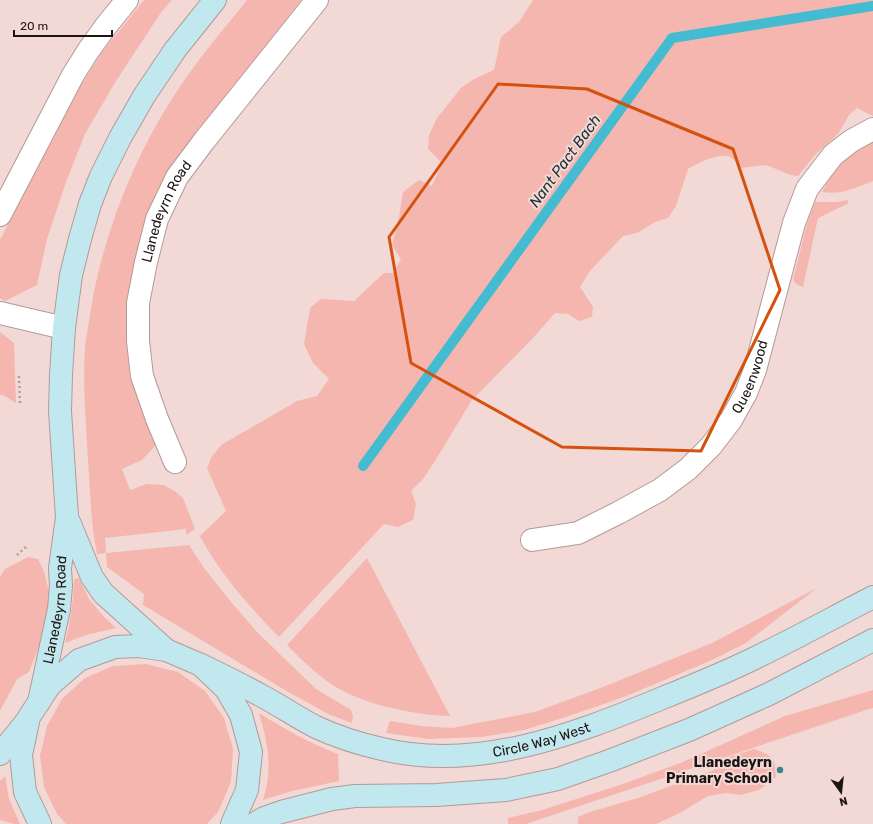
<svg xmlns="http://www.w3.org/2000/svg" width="873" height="824" font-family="Rubik,sans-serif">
<rect width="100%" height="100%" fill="#f2d9d6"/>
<g fill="#f5b6af">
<polygon points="144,0 172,0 162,11 116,81 85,134 66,182 47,239 37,285 5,301 0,298 0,240 80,87 102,52"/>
<path d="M247,0h54l-100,128 -62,133 16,185 -13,14 -20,9 8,21 17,-6 17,1 12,7 7,6 12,31 -9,6v-6l-81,9 1,15 83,-8 15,23 28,35 26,30 58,56 35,21 2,6 -1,7 -24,-9 -38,-21 -147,-88 1,-11 -37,-27 -1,-14 -9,1 -4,-24c-3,-29 -4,-58 -6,-87 -2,-32 -4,-64 -2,-96 1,-11 4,-22 5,-33 13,-80 43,-156 87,-223 21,-32 46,-61 70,-91z"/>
<path d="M533,0h340v116l-16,-8 -8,7 -11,19 -22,20 -18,22 -7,-1 -25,-10 -25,3c-3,-3 -6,-8 -9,-10 -12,-7 -33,5 -44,11l-12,37 -8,12 -13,4 -18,11 -14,3 -33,35 -10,16 13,20 -1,10 -13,4 -11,-7 -13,-1 -22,25 -61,62 -37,61 -12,18 -12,12 5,13 -3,16 -15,7 -14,-3 -105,113c-30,-31 -59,-63 -79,-101l26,-25 -19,-43 4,-10 10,-13 76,-44 20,-5 12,-17 -16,-16 -9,-19 6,-36 11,-9 33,2 30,-28h9l8,-14 -9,-14 7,-28 4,-25 16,-12 13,6 10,-23 -14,-14 1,-14 8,-17 24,-30 13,-9 20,-9 7,-33 18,-15z"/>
<path d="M873,140v41c-18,7 -31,14 -51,11l10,-18 19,-20z"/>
<polygon points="847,200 849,203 818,218 803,287 796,284 793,279 807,224 815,202 837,202"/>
<polygon points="0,332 14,343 16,403 3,395 0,395"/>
<polygon points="28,557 38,559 44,571 49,592 48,623 29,672 17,679 0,711 0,577 5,569"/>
<path d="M367,558l83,158c-39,-1 -90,-12 -122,-34 -15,-11 -28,-24 -41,-37z"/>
<path d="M79,578l10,21 15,18 12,11 -30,7 -21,8c6,-21 8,-42 9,-64z"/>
<polygon points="817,588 746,643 712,660 624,697 566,717 524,730 482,737 428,739 386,733 390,721 421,726 452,728 535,712 603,687 712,643"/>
<polygon points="146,664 178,672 205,691 224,718 233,749 231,782 218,812 207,824 66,824 57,814 44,787 40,756 47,726 62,699 85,678 113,666"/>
<polygon points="873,690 873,708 869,709 526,824 508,824 508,818 542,810 623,784 683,762 785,716"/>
<path d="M259,713c25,16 51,30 79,41l1,27 -47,10 -29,9c10,-32 5,-56 -4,-87z"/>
<path d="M754,749c19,7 21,8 22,28l-17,13 -19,5 -14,-2 -18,3 -28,17 -24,11h-78v-7l12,-5 48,-14 76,-28 15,-13z"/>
<polygon points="5,776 9,799 20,824 14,824 0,820 0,781"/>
</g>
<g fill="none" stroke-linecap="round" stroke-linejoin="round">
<polyline stroke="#43bbd0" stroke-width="10" points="363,466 672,38 873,6"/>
<defs>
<g id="street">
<polyline points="0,215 73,75 88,51 106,26 127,0"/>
<polyline points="0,313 64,328"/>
<path id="s1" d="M175,462l-18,-43 -15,-43 -4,-35v-38l8,-41 11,-43 20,-42 27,-36 113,-141"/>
<path id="s2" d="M532,540l46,-7 40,-20 42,-23 28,-21 23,-23 20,-26 15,-27 9,-23 39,-147 13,-34 26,-34 18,-14 22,-12"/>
</g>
<g id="secondary">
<polyline points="67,517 92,577 103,593 166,650"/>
<path id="s3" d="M201,665c21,10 41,20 61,31 19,10 36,22 54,31 21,10 44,17 66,22 94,23 191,-14 278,-50 35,-14 70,-28 103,-45 37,-18 73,-38 110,-57"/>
<path id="s4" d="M39,702l20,-93 2,-23 -1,-18 7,-51 -7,-106 1,-36 3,-47 7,-53 9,-36 10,-35 11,-28 19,-38 24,-42 31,-46 40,-50"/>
<polyline points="0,754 26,722"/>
<polyline points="40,824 25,792 21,755 29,717 50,685 79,660 115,647 139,646 166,650 201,665 226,689 241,715 251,752 247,790 232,824"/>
<polyline points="254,824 264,818 281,812 332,799 355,796 436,795 506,790 558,779 609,761 689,730 769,694 873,640"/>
</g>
</defs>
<use href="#street" stroke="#b29a98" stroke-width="24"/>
<use href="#secondary" stroke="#b29a98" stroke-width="24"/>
<g stroke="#b19d9b" stroke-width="2.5" stroke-dasharray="2 3" stroke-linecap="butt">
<polyline points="19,376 20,405"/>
<polyline points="17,555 27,546"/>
</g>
<use href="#street" stroke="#fff" stroke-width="22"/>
<use href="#secondary" stroke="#c2e8ef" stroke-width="22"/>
</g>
<path fill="none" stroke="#d4520d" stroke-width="3" stroke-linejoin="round" d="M498,84l89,5 146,60 47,141 -79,161 -139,-4 -151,-84 -22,-126z"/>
<circle fill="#3d828f" stroke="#f2d9d6" stroke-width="1.5" cx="780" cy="770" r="4"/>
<g text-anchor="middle" stroke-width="4" stroke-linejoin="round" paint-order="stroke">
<g font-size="14" fill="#1d1514" stroke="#f2d9d6">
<text dy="5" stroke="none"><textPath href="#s1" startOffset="262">Llanedeyrn Road</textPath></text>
<text dy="5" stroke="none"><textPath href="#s2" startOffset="287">Queenwood</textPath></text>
<text dy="5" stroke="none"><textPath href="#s4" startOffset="94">Llanedeyrn Road</textPath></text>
<text dy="5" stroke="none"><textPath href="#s3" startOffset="362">Circle Way West</textPath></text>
</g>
<g font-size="14" font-weight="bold" fill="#1d1514" stroke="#f2d9d6" text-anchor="end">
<text x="772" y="767">Llanedeyrn<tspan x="772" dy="16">Primary School</tspan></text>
</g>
<g font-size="15" font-style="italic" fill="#1c3135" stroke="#f2d9d6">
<text transform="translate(565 161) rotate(-54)" y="5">Nant Pact Bach</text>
</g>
</g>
<g transform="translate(841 792) rotate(165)" stroke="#f2d9d6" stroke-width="3" paint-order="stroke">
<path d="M0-3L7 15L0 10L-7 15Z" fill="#1d1514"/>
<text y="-6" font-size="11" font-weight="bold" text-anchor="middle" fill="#1d1514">N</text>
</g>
<path d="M14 30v6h98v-6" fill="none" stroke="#1d1514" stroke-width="2"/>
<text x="20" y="30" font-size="12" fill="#1d1514" stroke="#f2d9d6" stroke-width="3" paint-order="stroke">20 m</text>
</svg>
